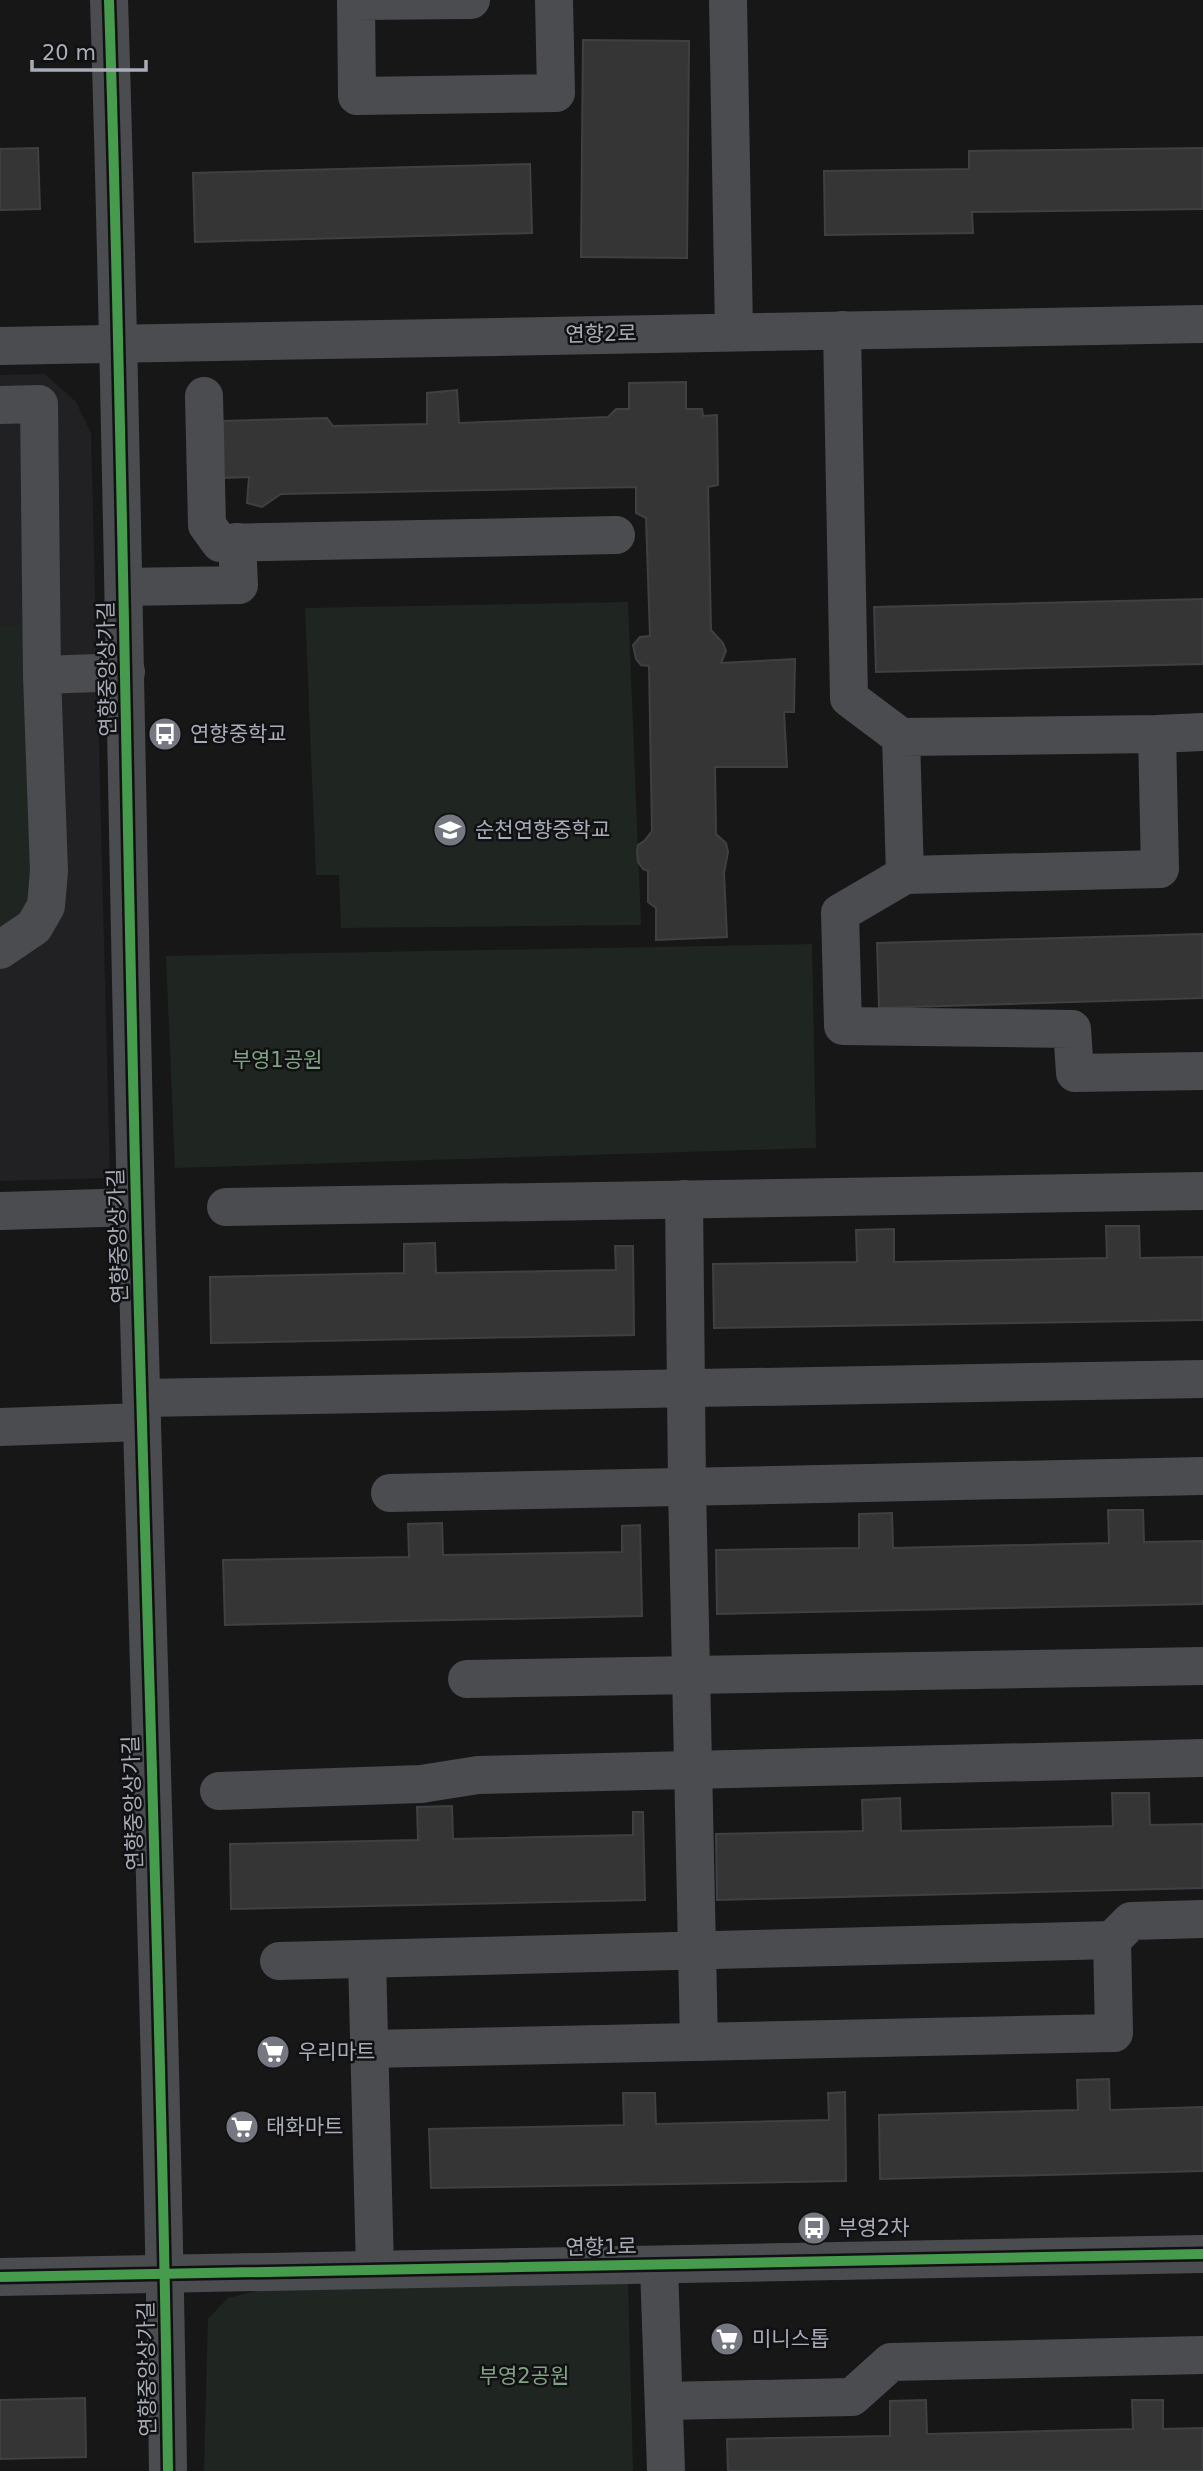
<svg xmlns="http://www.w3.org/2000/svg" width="1203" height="2471" font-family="'DejaVu Sans','Noto Sans KR',sans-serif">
<rect width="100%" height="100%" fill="#171717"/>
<polygon fill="#212123" points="45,374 76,402 91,433 110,1178 0,1181 0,375"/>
<g fill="#1f2621">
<polygon points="628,602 641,925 341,928 339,875 316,875 305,608"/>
<polygon points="27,625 32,883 25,912 0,935 0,626"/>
<polygon points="812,944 816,1148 175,1168 166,956"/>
<polygon points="628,2278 633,2471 204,2471 208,2319 228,2298 260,2290"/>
</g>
<g fill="#353536" stroke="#3f4043" stroke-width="2">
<polygon points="583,40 689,41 687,258 581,257"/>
<polygon points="38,148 40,209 0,210 0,149"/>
<polygon points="1203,148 1203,209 972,212 973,233 825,235 824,171 969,169 969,151"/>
<polygon points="530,164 532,233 195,242 193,173"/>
<polygon points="686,382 686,409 702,409 703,416 717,415 718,485 708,487 711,630 723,643 726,651 721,663 795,659 794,712 784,712 787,767 715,767 716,834 726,843 728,852 724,873 727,937 656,940 656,908 648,902 648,871 643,869 638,862 637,852 638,845 644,841 652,831 649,666 641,665 636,659 633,645 640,637 650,636 646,518 636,513 636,487 281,494 262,507 247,503 249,477 223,478 223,421 327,418 333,426 427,424 427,393 457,390 459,423 608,417 616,409 629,409 629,383"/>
<polygon points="1203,599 1203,664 876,672 874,607"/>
<polygon points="1203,934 1203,998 879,1008 877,943"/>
<polygon points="1106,1226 1139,1226 1140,1258 1203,1257 1203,1320 714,1328 713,1264 857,1262 856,1230 894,1229 894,1262 1107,1258"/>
<polygon points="435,1243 436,1273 616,1270 615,1246 633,1246 634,1335 211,1343 210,1277 404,1273 404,1244"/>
<polygon points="1108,1510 1143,1510 1144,1542 1203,1541 1203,1604 717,1614 716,1550 859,1548 859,1514 892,1513 893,1548 1109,1543"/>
<polygon points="442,1523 443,1555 622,1552 622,1526 640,1525 642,1616 225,1625 223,1560 409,1557 408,1524"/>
<polygon points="1112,1793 1149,1793 1150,1825 1203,1824 1203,1888 717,1900 716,1834 863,1831 862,1800 900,1798 901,1831 1113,1826"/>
<polygon points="452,1806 453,1839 633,1835 633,1812 643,1812 645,1900 231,1909 230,1844 418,1840 417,1807"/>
<polygon points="1109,2079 1110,2110 1203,2107 1203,2171 880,2179 879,2115 1078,2110 1077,2080"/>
<polygon points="845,2092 846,2181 431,2188 429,2129 624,2125 623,2093 655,2093 656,2124 829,2120 828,2093"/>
<polygon points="85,2398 86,2457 0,2459 0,2400"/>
<polygon points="926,2400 927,2434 1133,2429 1132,2400 1163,2400 1163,2429 1203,2428 1203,2471 728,2471 727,2439 890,2436 890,2401"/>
</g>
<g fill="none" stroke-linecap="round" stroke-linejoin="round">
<g stroke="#4b4c50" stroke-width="38">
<path d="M109,0c13,401 17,803 27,1205 11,422 26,844 32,1266"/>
<polyline points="471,0 356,1 357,96 556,93 554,0"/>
<polyline points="728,0 734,331"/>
<polyline points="842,330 849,698 901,737"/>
<polyline points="0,346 1203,324"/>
<polyline points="204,396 207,525 220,543 616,535"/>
<polyline points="0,405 39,404 42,675"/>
<polyline points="125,587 239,585 237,542"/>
<polyline points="1157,734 1160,869 905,875 901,737 1157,734 1203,732"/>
<polyline points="905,875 840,913 843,1026 1072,1029 1075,1073 1203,1071"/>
<polyline points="0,950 34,927 46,906 49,871 42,675 126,672"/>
<polyline points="684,1199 687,1486 699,2042"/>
<polyline points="226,1207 1203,1191"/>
<polyline points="0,1211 136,1207"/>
<polyline points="143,1398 1203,1379"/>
<polyline points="0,1427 142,1422"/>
<polyline points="390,1493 1203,1476"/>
<polyline points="467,1679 1203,1666"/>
<polyline points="219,1791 421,1784 478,1775 1203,1758"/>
<polyline points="367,1959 375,2269"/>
<polyline points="279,1961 1112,1940 1131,1921 1203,1919"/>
<polyline points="369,2049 1114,2033 1112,1940"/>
<polyline points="659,2266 666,2471"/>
<polyline points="0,2277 1203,2254"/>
<polyline points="664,2401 852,2397 891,2362 1203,2355"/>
</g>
<defs>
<g id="cycleway">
<path d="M109,0c13,401 17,803 27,1205 11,422 26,844 32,1266"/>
<polyline points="0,2277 1203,2254"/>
</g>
</defs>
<use href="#cycleway" stroke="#111113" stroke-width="15"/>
<use href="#cycleway" stroke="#469c4c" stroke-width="10"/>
</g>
<defs>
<symbol id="bus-disc" viewBox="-11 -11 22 22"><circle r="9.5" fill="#757880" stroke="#111113"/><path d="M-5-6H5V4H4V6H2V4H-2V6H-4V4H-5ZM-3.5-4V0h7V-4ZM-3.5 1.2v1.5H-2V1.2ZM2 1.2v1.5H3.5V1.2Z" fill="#fff"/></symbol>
<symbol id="school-disc" viewBox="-11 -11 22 22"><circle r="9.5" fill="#757880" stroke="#111113"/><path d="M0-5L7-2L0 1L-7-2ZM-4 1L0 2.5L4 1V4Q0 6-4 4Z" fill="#fff"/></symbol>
<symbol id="supermarket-disc" viewBox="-11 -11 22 22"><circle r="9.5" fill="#757880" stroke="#111113"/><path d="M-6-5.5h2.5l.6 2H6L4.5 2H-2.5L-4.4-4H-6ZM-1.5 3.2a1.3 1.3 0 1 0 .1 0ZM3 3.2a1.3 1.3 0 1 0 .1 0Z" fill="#fff"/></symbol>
</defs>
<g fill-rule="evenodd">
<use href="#bus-disc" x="146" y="715" width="38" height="38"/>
<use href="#school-disc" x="431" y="811" width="38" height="38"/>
<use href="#supermarket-disc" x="254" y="2033" width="38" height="38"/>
<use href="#supermarket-disc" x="223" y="2108" width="38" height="38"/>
<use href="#bus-disc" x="795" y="2209" width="38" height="38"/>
<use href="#supermarket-disc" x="708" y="2320" width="38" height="38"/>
</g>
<g text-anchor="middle" stroke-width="5" stroke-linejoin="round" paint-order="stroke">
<g font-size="21" fill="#a8adb8" stroke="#111113">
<text transform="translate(601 334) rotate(-1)" y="7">연향2로</text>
<text transform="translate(107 669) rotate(-91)" y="7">연향중앙상가길</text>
<text transform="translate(118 1236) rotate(-92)" y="7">연향중앙상가길</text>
<text transform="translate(133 1803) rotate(-92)" y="7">연향중앙상가길</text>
<text transform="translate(601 2247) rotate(-1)" y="7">연향1로</text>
<text transform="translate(147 2369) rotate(-91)" y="7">연향중앙상가길</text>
</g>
<g font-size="21" fill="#a8adb8" stroke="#111113" text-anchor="start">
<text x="190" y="741">연향중학교</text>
<text x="475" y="837">순천연향중학교</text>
<text x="298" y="2059">우리마트</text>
<text x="266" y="2134">태화마트</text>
<text x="838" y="2235">부영2차</text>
<text x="752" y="2346">미니스톱</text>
</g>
<g font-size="21" fill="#80a383" stroke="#111113">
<text x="277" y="1067">부영1공원</text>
<text x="524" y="2383">부영2공원</text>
</g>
</g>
<path d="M32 60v10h114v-10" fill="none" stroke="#a8adb8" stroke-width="3.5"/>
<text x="42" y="60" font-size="21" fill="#a8adb8" stroke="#111113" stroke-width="5" paint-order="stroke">20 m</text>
</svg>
